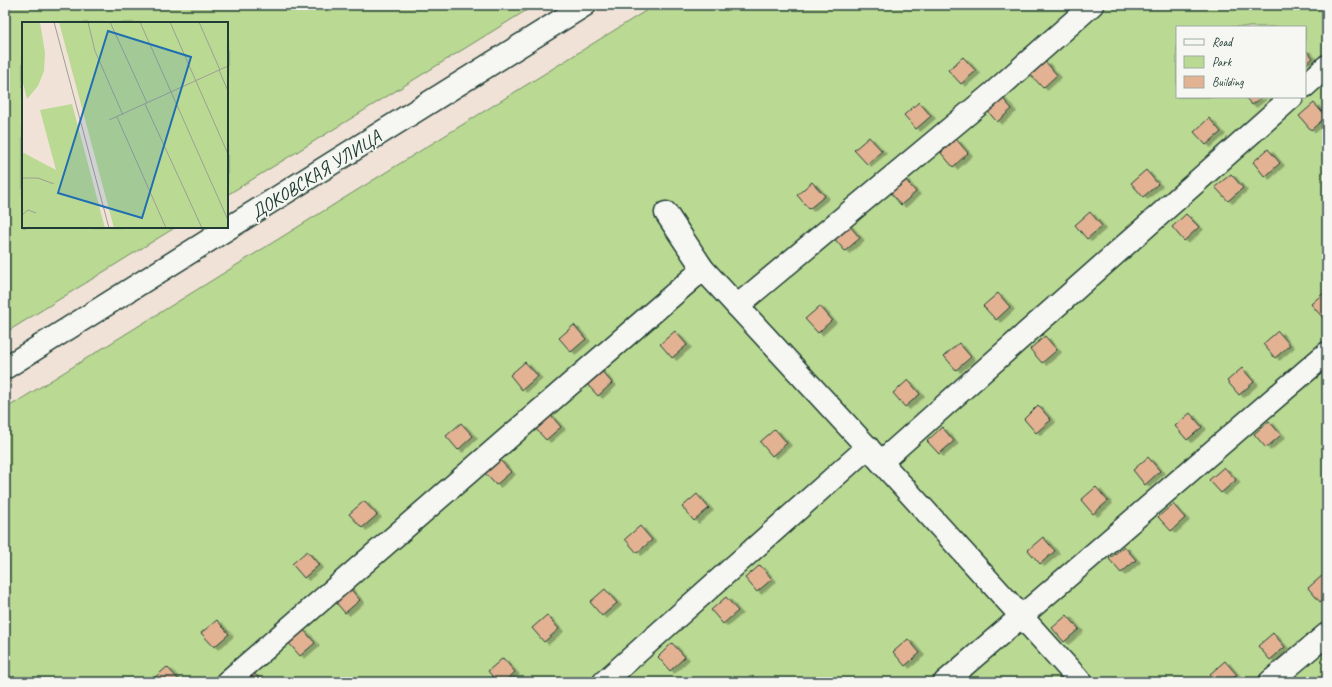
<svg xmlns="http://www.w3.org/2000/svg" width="1332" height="687" font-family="Caveat,sans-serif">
<defs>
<filter id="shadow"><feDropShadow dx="4.5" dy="2.5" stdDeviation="0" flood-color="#0004"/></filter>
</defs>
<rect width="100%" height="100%" fill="#f0e2d6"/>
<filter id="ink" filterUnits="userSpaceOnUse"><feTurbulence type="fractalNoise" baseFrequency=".025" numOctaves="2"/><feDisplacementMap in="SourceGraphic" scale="8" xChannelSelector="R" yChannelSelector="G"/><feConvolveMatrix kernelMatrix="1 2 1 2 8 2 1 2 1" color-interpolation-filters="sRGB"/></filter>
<g filter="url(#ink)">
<g fill="#bad992" stroke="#6c8b63" fill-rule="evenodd">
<polygon points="5,5 535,5 227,195 227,23 23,23 23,227 176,227 5,333"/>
<path d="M655,5h672v677h-1322v-273zM1177,27h128v70h-128z"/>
</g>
<g fill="#e2b293" stroke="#1f3d34" filter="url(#shadow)">
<polygon points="1305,49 1313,58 1305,65"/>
<polygon points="963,57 976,71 961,84 948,70"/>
<polygon points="1045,61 1057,75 1043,88 1030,74"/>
<polygon points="1000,95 1012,109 997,122 985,108"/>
<polygon points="1245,97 1262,97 1252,105"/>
<polygon points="919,102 931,116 916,129 904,115"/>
<polygon points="1314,103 1326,117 1311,130 1299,116"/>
<polygon points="1209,118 1221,132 1206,145 1194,132"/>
<polygon points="869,137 882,151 867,164 854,150"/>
<polygon points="956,139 968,153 953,167 941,153"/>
<polygon points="1268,149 1280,163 1265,177 1253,162"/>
<polygon points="1146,170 1158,184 1143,197 1131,183"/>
<polygon points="1231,174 1243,188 1228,201 1215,187"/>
<polygon points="904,178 916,192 901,205 889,191"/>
<polygon points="812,182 825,196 809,209 797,195"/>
<polygon points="1090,212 1102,226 1087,239 1075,225"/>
<polygon points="1186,214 1199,227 1184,241 1172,227"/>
<polygon points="848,224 860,238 845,251 833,237"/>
<polygon points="1326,291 1327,292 1327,314 1323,318 1311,304"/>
<polygon points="998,293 1010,307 996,320 983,306"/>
<polygon points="820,306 832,320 818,333 805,319"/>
<polygon points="574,325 586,339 571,352 559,338"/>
<polygon points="675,331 687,345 672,358 660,344"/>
<polygon points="1278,331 1290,345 1275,358 1263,344"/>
<polygon points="1045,336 1057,350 1042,363 1030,349"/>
<polygon points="959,343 971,357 956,370 944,356"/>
<polygon points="525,362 538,376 522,390 510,375"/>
<polygon points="1242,368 1254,382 1239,395 1227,381"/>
<polygon points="600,369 612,383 598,396 585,382"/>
<polygon points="908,380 920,394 905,407 893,393"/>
<polygon points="1038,405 1051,420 1036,433 1024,419"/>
<polygon points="549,413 561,427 546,440 534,427"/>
<polygon points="1190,413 1202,427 1187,440 1175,426"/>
<polygon points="1269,421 1281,435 1266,448 1254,434"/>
<polygon points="461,423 473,436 458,450 446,436"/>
<polygon points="942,427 954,441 939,454 927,441"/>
<polygon points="775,429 787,443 772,456 760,442"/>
<polygon points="1148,457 1160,471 1145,485 1133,470"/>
<polygon points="499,459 511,472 496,485 484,472"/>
<polygon points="1224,467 1236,480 1221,493 1209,480"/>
<polygon points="1096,487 1108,501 1093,514 1081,500"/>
<polygon points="697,494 709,508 694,521 682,507"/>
<polygon points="364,501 377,515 362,528 349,514"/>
<polygon points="1173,504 1185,518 1171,531 1158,517"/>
<polygon points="640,526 652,540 637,553 625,539"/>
<polygon points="1043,537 1055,551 1040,564 1028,550"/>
<polygon points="1124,546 1136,560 1121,573 1109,559"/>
<polygon points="307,551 319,565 304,578 292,564"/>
<polygon points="760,565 772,579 757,592 745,578"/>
<polygon points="1323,575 1327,579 1327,596 1320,602 1308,588"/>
<polygon points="348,586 360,600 345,613 333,599"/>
<polygon points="605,589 617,603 602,616 590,602"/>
<polygon points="726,597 738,611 723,624 711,610"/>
<polygon points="547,615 559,629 544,642 532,628"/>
<polygon points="1067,615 1079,629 1064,642 1052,628"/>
<polygon points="217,620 229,634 214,647 201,633"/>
<polygon points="303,629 315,643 300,656 288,642"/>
<polygon points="1273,633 1285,647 1270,660 1258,646"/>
<polygon points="908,639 920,653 905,666 893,652"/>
<polygon points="672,643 685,657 670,671 658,657"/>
<polygon points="503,658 515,672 504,682 497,682 488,671"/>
<polygon points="1225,661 1237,675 1229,682 1217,682 1210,674"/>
<polygon points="167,667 180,681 154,682 152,680"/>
<polygon points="254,673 262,682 243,682"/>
</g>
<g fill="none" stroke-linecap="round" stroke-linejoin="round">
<defs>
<g id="minor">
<polyline points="1305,86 1327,66"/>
<polyline points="666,213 703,269 881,462 1081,682"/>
<polyline points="737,306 994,92 1092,5"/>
<polyline points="5,368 585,5"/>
<polyline points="881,462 1292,97"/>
<polyline points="227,682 703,269"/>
<polyline points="604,682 868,447"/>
<polyline points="945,682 1327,353"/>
<polyline points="1270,682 1327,634"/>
</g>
</defs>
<use href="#minor" stroke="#1f3d34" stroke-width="25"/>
<use href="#minor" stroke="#f6f6f2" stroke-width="22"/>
</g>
</g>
<g text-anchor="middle" stroke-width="3.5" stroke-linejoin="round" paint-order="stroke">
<g font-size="19" fill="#1f3d34" stroke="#f6f6f2">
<text transform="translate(315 174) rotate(-32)" y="7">ДОКОВСКАЯ УЛИЦА</text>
</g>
</g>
<g transform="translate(22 22)">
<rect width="206" height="206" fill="#f0e2d6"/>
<path d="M0,0h18l5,31 -1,18 -6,15 -11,13 -5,-20zM37,0h169v206h-114zM50,82l33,124h-83v-76l34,18 -16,-60z" fill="#bad992"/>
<path fill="none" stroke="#9ca095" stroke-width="1" d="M32,0l55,206M66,0l7,29 28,64M88,0l37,81M118,0l88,198M148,0l58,132M177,0l21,48M197,48l9,21M123,82l57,124M95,95l49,111M87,98l119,-54M0,156h16l16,6M0,193l6,-5 8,3"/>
<path fill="#1f6fb2" fill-opacity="0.15" stroke="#1f6fb2" stroke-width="2" d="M86,9l83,26 -49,161 -84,-25z"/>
<rect width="206" height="206" fill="none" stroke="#1f3d34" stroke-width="2"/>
</g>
<rect width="1332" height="687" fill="none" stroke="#f6f6f2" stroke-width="20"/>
<rect x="10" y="10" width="1312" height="667" fill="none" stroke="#1f3d34" stroke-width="1.5" filter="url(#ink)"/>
<rect x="1176" y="26" width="130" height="72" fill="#f6f6f2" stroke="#a0aca6"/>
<rect x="1184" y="39" width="20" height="6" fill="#f6f6f2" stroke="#a0aca6"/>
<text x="1212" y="46" font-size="12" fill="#1f3d34">Road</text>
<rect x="1184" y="56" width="20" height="12" fill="#bad992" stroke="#a0aca6"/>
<text x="1212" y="66" font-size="12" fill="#1f3d34">Park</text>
<rect x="1184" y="76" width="20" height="12" fill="#e2b293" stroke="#a0aca6"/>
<text x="1212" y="86" font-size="12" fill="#1f3d34">Building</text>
</svg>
